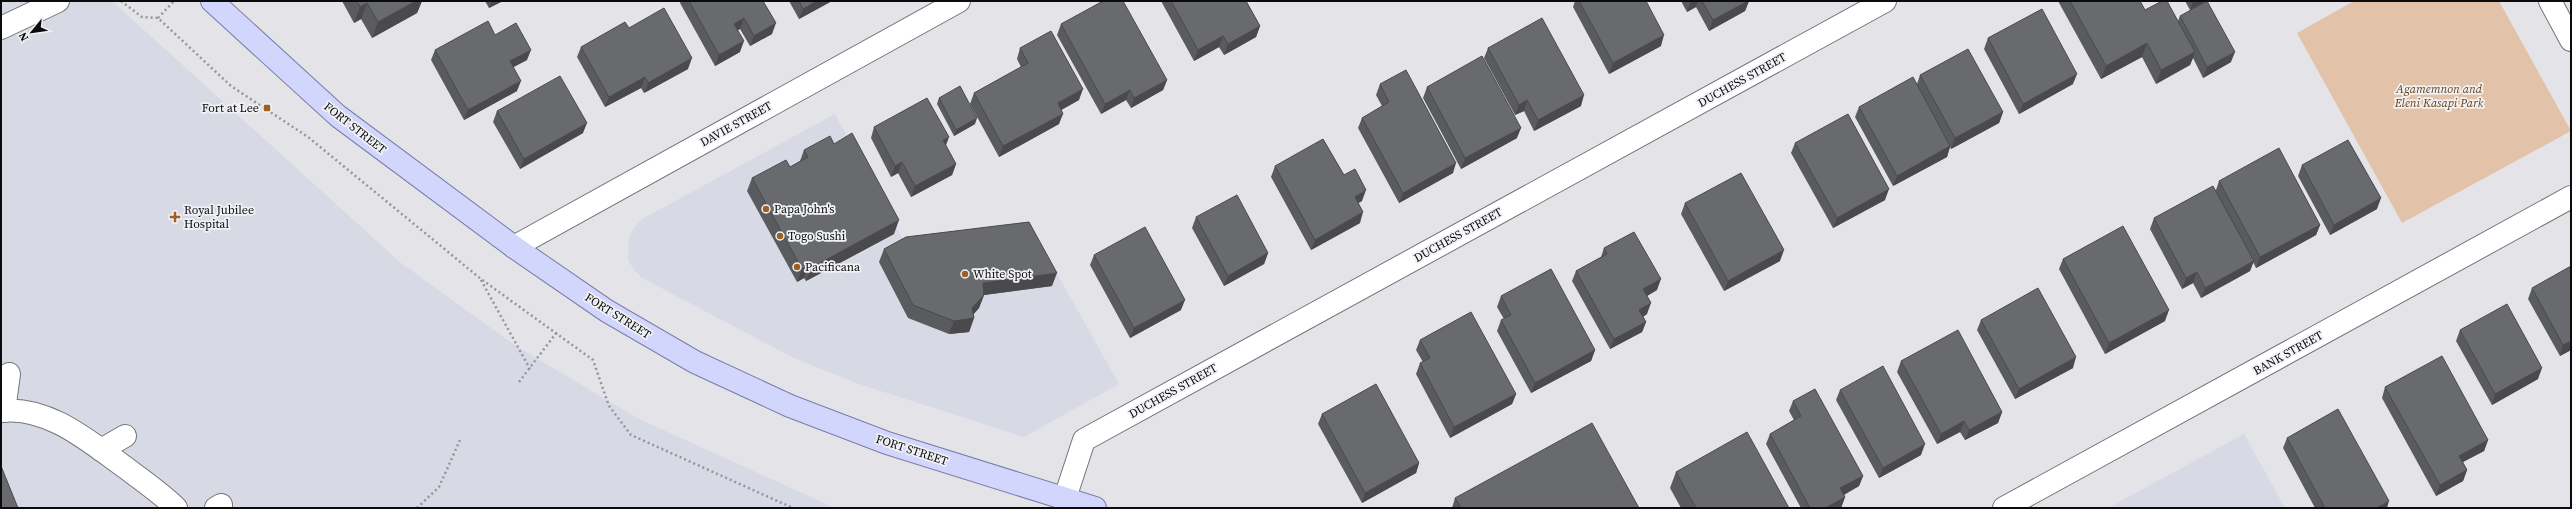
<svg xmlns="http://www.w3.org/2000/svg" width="2572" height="509" font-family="'Source Serif 4',serif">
<rect width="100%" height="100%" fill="#e4e4e8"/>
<g fill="#d7d9e4">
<polygon points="1,1 112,1 401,263 516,346 639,419 835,508 1,508"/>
<polygon points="835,114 906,245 1029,224 1119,384 1024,437 859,384 794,358 642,278 634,270 628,260 629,236 635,226 644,218"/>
<polygon points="2244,434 2285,508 2108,508"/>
</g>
<polygon fill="#e2c3aa" points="2354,1 2499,1 2571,131 2402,223 2297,33"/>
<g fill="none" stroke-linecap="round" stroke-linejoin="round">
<defs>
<g id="minor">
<polyline points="2550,1 2571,40"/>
<polyline points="1,28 58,1"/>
<polyline points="514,247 959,1"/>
<path d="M1,411c47,-6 90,32 125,57 17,13 35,25 50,40"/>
<polyline points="4,411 9,374"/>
<polyline points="101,450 125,436"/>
<polyline points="1065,498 1084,440 1885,1"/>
<polyline points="216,508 221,505"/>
<polyline points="2004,508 2571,197"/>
</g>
<polyline id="major" points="212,1 338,116 514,247 607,311 695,362 790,406 887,443 1095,508"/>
</defs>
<use href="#minor" stroke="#747578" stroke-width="24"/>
<use href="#major" stroke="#797da8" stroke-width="24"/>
<g stroke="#959598" stroke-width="2.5" stroke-dasharray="2 3" stroke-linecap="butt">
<polyline points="121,1 142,17 158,18 231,86 308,137 481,279 593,360 609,406 631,435 793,508"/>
<polyline points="158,18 174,1"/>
<polyline points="481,280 530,369"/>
<polyline points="519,382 557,332"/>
<polyline points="417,508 439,487 460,440"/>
</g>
<use href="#minor" stroke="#fff" stroke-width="22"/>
<use href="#major" stroke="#d2d6fd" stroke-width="22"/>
</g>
<g fill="#5a5b5e">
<polygon points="342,1 422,1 417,13 372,38 361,19 354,23"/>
<polygon points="485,1 503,1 489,8"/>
<polygon points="681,1 763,1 772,34 750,46 740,29 738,30 740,52 715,66 680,3"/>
<polygon points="789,1 832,1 799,19"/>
<polygon points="1161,1 1246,1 1260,26 1256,37 1224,55 1219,47 1194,61"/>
<polygon points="1575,1 1646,1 1661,46 1609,74 1573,7"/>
<polygon points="1681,1 1749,1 1745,11 1709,31 1696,7 1687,12"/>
<polygon points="2058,1 2140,1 2145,10 2178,21 2180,16 2231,62 2203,78 2193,58 2190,65 2156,84 2142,57 2101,79"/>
<polygon points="2185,1 2207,1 2190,10"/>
<polygon points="1061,24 1167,80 1163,90 1131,108 1126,100 1101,114 1057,35"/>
<polygon points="629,28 688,69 644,93 641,88 605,107 577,57 581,47"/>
<polygon points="495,35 527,60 513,67 517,91 464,120 431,60 435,50"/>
<polygon points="1988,38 2073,84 2019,114 1984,49"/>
<polygon points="1020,48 1079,100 1061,110 1059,124 999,157 970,104 974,93 1021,67 1017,59"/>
<polygon points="1488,48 1581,106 1534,131 1524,111 1515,115 1484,58"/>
<polygon points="1920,75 2003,112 1999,123 1951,149 1950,147 1947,157 1893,186 1855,117 1859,107 1917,84"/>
<polygon points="1380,84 1453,173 1399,203 1358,128 1362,118 1382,106 1376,95"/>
<polygon points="1427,87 1517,138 1461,169 1423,98"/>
<polygon points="939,98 975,124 954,136 937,104"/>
<polygon points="497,111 583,133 520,169 493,122"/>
<polygon points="874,127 946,146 956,164 952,175 911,197 898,173 891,177 871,138"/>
<polygon points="1795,143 1885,200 1833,228 1791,153"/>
<polygon points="834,144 894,234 806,281 804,278 797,282 747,191 752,178 790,167 800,161 804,150"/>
<polygon points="2302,165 2377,209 2330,235 2298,176"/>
<polygon points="1275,166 1344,175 1362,201 1358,203 1360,223 1311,250 1271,177"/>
<polygon points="2219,181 2320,225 2316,235 2256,268 2253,262 2250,271 2201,298 2193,283 2182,289 2150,229 2154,218 2216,190"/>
<polygon points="1685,203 1780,261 1724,291 1681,214"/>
<polygon points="1196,217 1268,253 1264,264 1224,286 1192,228"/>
<polygon points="1604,248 1657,290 1647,296 1647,314 1643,317 1646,322 1642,332 1610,349 1572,281 1576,271 1601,257"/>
<polygon points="884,249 1052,286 984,295 979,308 973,315 974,318 969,332 949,334 908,318 879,262"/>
<polygon points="1094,255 1181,310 1130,338 1090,265"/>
<polygon points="2063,259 2165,321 2105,354 2059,269"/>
<polygon points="2532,288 2571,350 2560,356 2528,299"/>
<polygon points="1501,296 1595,350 1591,361 1531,393 1497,331 1501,320 1504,319 1497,307"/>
<polygon points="1981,320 2073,368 2015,399 1977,330"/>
<polygon points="2460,330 2538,379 2492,405 2456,341"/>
<polygon points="1420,340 1516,394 1512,404 1450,438 1416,374 1420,363 1423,362 1416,350"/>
<polygon points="1901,361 2002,412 1998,423 1965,440 1960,432 1937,444 1897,372"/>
<polygon points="2385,387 2488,440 2484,451 2463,462 2467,470 2463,481 2436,496 2382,398"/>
<polygon points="1840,390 1921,455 1879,478 1836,400"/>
<polygon points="1793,401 1863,476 1859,486 1844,495 1845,497 1841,508 1801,508 1766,444 1770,434 1794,420 1789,411"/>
<polygon points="1322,414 1419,463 1416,473 1362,503 1318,424"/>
<polygon points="2287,438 2387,508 2315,508 2283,448"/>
<polygon points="1676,472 1789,508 1681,508 1670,488"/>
<polygon points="1455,498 1639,508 1452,508"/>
</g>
<g fill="#4a4a4c">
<polygon points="416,1 422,1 417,13 372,38 378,22"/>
<polygon points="492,1 503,1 489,8"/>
<polygon points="817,1 832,1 799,19 803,9"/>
<polygon points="1691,1 1698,1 1696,7 1687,12"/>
<polygon points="1749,1 1745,11 1709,31 1713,20"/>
<polygon points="2193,1 2207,1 2190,10"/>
<polygon points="367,3 361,19 354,23 360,7"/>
<polygon points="744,18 740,29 730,34 734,24"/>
<polygon points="776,23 772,34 750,46 754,36"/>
<polygon points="1260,26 1256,37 1224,55 1228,44"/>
<polygon points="1664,35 1661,46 1609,74 1613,63"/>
<polygon points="1223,36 1219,47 1194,61 1198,50"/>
<polygon points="744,41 740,52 715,66 719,55"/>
<polygon points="2147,43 2142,57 2101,79 2106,66"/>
<polygon points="531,50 527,60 506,71 510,61"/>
<polygon points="2195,52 2190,65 2156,84 2161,70"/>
<polygon points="2235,52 2231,62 2203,78 2207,67"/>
<polygon points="692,58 688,69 644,93 648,83"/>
<polygon points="2077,74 2073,84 2019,114 2023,104"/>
<polygon points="645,77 641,88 605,107 609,97"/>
<polygon points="1167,80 1163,90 1131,108 1134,98"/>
<polygon points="521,81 517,91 464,120 468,110"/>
<polygon points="1083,89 1079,100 1054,114 1058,103"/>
<polygon points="1130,90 1126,100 1101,114 1105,104"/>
<polygon points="1584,95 1581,106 1534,131 1538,120"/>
<polygon points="1527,100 1524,111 1515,115 1519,105"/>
<polygon points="2003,112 1999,123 1951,149 1955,138"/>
<polygon points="1063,114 1059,124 999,157 1003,146"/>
<polygon points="977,118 975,124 954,136 956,130"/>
<polygon points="587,123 583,133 520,169 524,159"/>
<polygon points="1521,128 1517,138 1461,169 1465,158"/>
<polygon points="949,137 945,148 943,140"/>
<polygon points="1950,146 1947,157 1893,186 1897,176"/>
<polygon points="902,162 898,173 891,177 895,166"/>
<polygon points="1456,163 1453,173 1399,203 1403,193"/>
<polygon points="956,164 952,175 911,197 915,186"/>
<polygon points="1889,189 1885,200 1833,228 1837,218"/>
<polygon points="1366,190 1362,201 1351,207 1355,197"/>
<polygon points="2381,198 2377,209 2330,235 2334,225"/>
<polygon points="1363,212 1360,223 1311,250 1315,240"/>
<polygon points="899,220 894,234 806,281 811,268"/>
<polygon points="2320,225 2316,235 2256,268 2260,257"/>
<polygon points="1784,250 1780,261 1724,291 1728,281"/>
<polygon points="1268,253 1264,264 1224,286 1228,276"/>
<polygon points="2254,261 2250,271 2201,298 2205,288"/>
<polygon points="809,265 804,278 797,282 802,269"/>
<polygon points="2197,272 2193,283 2182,289 2186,278"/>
<polygon points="1057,273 1052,286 984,295 979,308 969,319 974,318 969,332 949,334 954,321 972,308 983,283"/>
<polygon points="1661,279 1657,290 1640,300 1643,289"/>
<polygon points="1185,300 1181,310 1130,338 1134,328"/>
<polygon points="1651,303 1647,314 1635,321 1639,310"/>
<polygon points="2169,310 2165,321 2105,354 2109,343"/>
<polygon points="1646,322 1642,332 1610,349 1614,339"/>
<polygon points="2571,341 2571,350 2560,356 2563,345"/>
<polygon points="1595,350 1591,361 1531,393 1535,383"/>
<polygon points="2076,357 2073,368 2015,399 2019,389"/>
<polygon points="2542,368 2538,379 2492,405 2495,394"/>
<polygon points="1516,394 1512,404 1450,438 1454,427"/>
<polygon points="2002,412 1998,423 1965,440 1969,430"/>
<polygon points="1964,421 1960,432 1937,444 1941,434"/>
<polygon points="2488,440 2484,451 2455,466 2459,456"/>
<polygon points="1925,444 1921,455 1879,478 1883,468"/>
<polygon points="1419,463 1416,473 1362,503 1365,493"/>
<polygon points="2467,470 2463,481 2436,496 2440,485"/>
<polygon points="1863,476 1859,486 1836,499 1840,488"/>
<polygon points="1845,497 1841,508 1826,508"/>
<polygon points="2389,501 2387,508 2377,508"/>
</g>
<g fill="#696a6d" stroke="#4a4a4c">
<polygon points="357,1 416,1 378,22 367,3 360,7"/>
<polygon points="689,1 763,1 776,23 754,36 744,18 734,24 744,41 719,55"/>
<polygon points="799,1 817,1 803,9"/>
<polygon points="1103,1 1123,1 1167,80 1134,98 1130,90 1105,104 1061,24"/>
<polygon points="1171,1 1246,1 1260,26 1228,44 1223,36 1198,50"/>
<polygon points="1579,1 1646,1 1664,35 1613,63"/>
<polygon points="1702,1 1748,1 1713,20"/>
<polygon points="2070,1 2140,1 2145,10 2162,1 2167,1 2195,52 2161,70 2147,43 2106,66"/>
<polygon points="2207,1 2235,52 2207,67 2180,16"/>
<polygon points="664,8 692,58 648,83 645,77 609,97 581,47 625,22 629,28"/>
<polygon points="2042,9 2077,74 2023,104 1988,38"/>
<polygon points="1542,18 1584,95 1538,120 1527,100 1519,105 1488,48"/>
<polygon points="488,21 495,35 516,23 531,50 510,61 521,81 468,110 435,50"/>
<polygon points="1051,31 1083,89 1058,103 1063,114 1003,146 974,93 1028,63 1020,48"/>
<polygon points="1968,49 2003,112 1955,138 1920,75"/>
<polygon points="1482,56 1521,128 1465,158 1427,87"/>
<polygon points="1406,70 1456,163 1403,193 1362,118 1389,102 1380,84"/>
<polygon points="560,76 587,123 524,159 497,111"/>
<polygon points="1913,77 1950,146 1897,176 1859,107"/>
<polygon points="960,86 977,118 956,130 939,98"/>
<polygon points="927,98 949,137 943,140 956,164 915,186 902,162 895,166 874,127"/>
<polygon points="1848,114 1889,189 1837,218 1795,143"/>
<polygon points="852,133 899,220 811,268 809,265 802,269 752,178 786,160 790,167 808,157 804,150 830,136 834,144"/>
<polygon points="1323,139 1344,175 1355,169 1366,190 1355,197 1363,212 1315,240 1275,166"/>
<polygon points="2348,140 2381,198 2334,225 2302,165"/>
<polygon points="2279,148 2320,225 2260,257 2219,181"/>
<polygon points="1741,173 1784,250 1728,281 1685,203"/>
<polygon points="2213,186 2254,261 2205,288 2197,272 2186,278 2154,218"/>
<polygon points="1237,195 1268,253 1228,276 1196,217"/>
<polygon points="1029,222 1057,273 983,283 984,295 972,308 974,318 954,321 913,305 884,249 906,237"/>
<polygon points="2123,226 2169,310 2109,343 2063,259"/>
<polygon points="1145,227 1185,300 1134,328 1094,255"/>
<polygon points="1634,232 1661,279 1643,289 1651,303 1639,310 1646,322 1614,339 1576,271 1607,254 1604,248"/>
<polygon points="2571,266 2571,341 2563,345 2532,288"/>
<polygon points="1551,269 1595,350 1535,383 1501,320 1511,315 1501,296"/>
<polygon points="2038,288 2076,357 2019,389 1981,320"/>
<polygon points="2507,304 2542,368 2495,394 2460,330"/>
<polygon points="1471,312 1516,394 1454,427 1420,363 1430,358 1420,340"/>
<polygon points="1958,330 2002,412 1969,430 1964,421 1941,434 1901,361"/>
<polygon points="2442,356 2488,440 2459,456 2467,470 2440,485 2385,387"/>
<polygon points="1883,366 1925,444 1883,468 1840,390"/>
<polygon points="1376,384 1419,463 1365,493 1322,414"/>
<polygon points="1815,389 1863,476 1840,488 1845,497 1826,508 1810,508 1770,434 1801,416 1793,401"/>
<polygon points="2338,409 2389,501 2377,508 2325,508 2287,438"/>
<polygon points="1592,423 1639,508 1461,508 1455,498"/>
<polygon points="1747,432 1789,508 1696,508 1676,472"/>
<polygon points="1,466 18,508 1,508"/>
</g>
<g fill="#9c6022" stroke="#f1f2f6" stroke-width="1.5">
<rect x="263" y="104" width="8" height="8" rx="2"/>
<circle cx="766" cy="209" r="4"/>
<path d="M173 211h4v4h4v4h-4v4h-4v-4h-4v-4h4z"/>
<circle cx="780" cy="236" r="4"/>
<circle cx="797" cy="267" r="4"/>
<circle cx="965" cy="274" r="4"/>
</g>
<g text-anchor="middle" stroke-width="3.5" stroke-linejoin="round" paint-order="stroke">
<g font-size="12" fill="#0b0b0c" stroke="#f1f2f6">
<text transform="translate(1742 80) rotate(-29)" y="4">DUCHESS STREET</text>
<text transform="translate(736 124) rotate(-29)" y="4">DAVIE STREET</text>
<text transform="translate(355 128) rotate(38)" y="4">FORT STREET</text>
<text transform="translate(1458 235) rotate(-29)" y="4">DUCHESS STREET</text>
<text transform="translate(618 316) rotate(32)" y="4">FORT STREET</text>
<text transform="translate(2288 353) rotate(-29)" y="4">BANK STREET</text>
<text transform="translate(1173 391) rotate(-29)" y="4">DUCHESS STREET</text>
<text transform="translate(912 450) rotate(18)" y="4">FORT STREET</text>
</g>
<g font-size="12" font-style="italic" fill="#6a4013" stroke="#f1f2f6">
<text x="2439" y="93">Agamemnon and<tspan x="2439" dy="14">Eleni Kasapi Park</tspan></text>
</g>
<g font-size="12" fill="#0b0b0c" stroke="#f1f2f6" text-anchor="start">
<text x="259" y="112" text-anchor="end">Fort at Lee</text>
<text x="774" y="213">Papa John's</text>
<text x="184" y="214">Royal Jubilee<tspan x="184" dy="14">Hospital</tspan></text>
<text x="788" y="240">Togo Sushi</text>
<text x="805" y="271">Pacificana</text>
<text x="973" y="278">White Spot</text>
</g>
</g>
<rect width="2572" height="509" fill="none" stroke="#0b0b0c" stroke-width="4"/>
<g transform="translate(32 32) rotate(241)" stroke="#f1f2f6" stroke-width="3" paint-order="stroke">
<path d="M0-3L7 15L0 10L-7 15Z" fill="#0b0b0c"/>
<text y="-6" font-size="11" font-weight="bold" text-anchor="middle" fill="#0b0b0c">N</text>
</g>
</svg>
